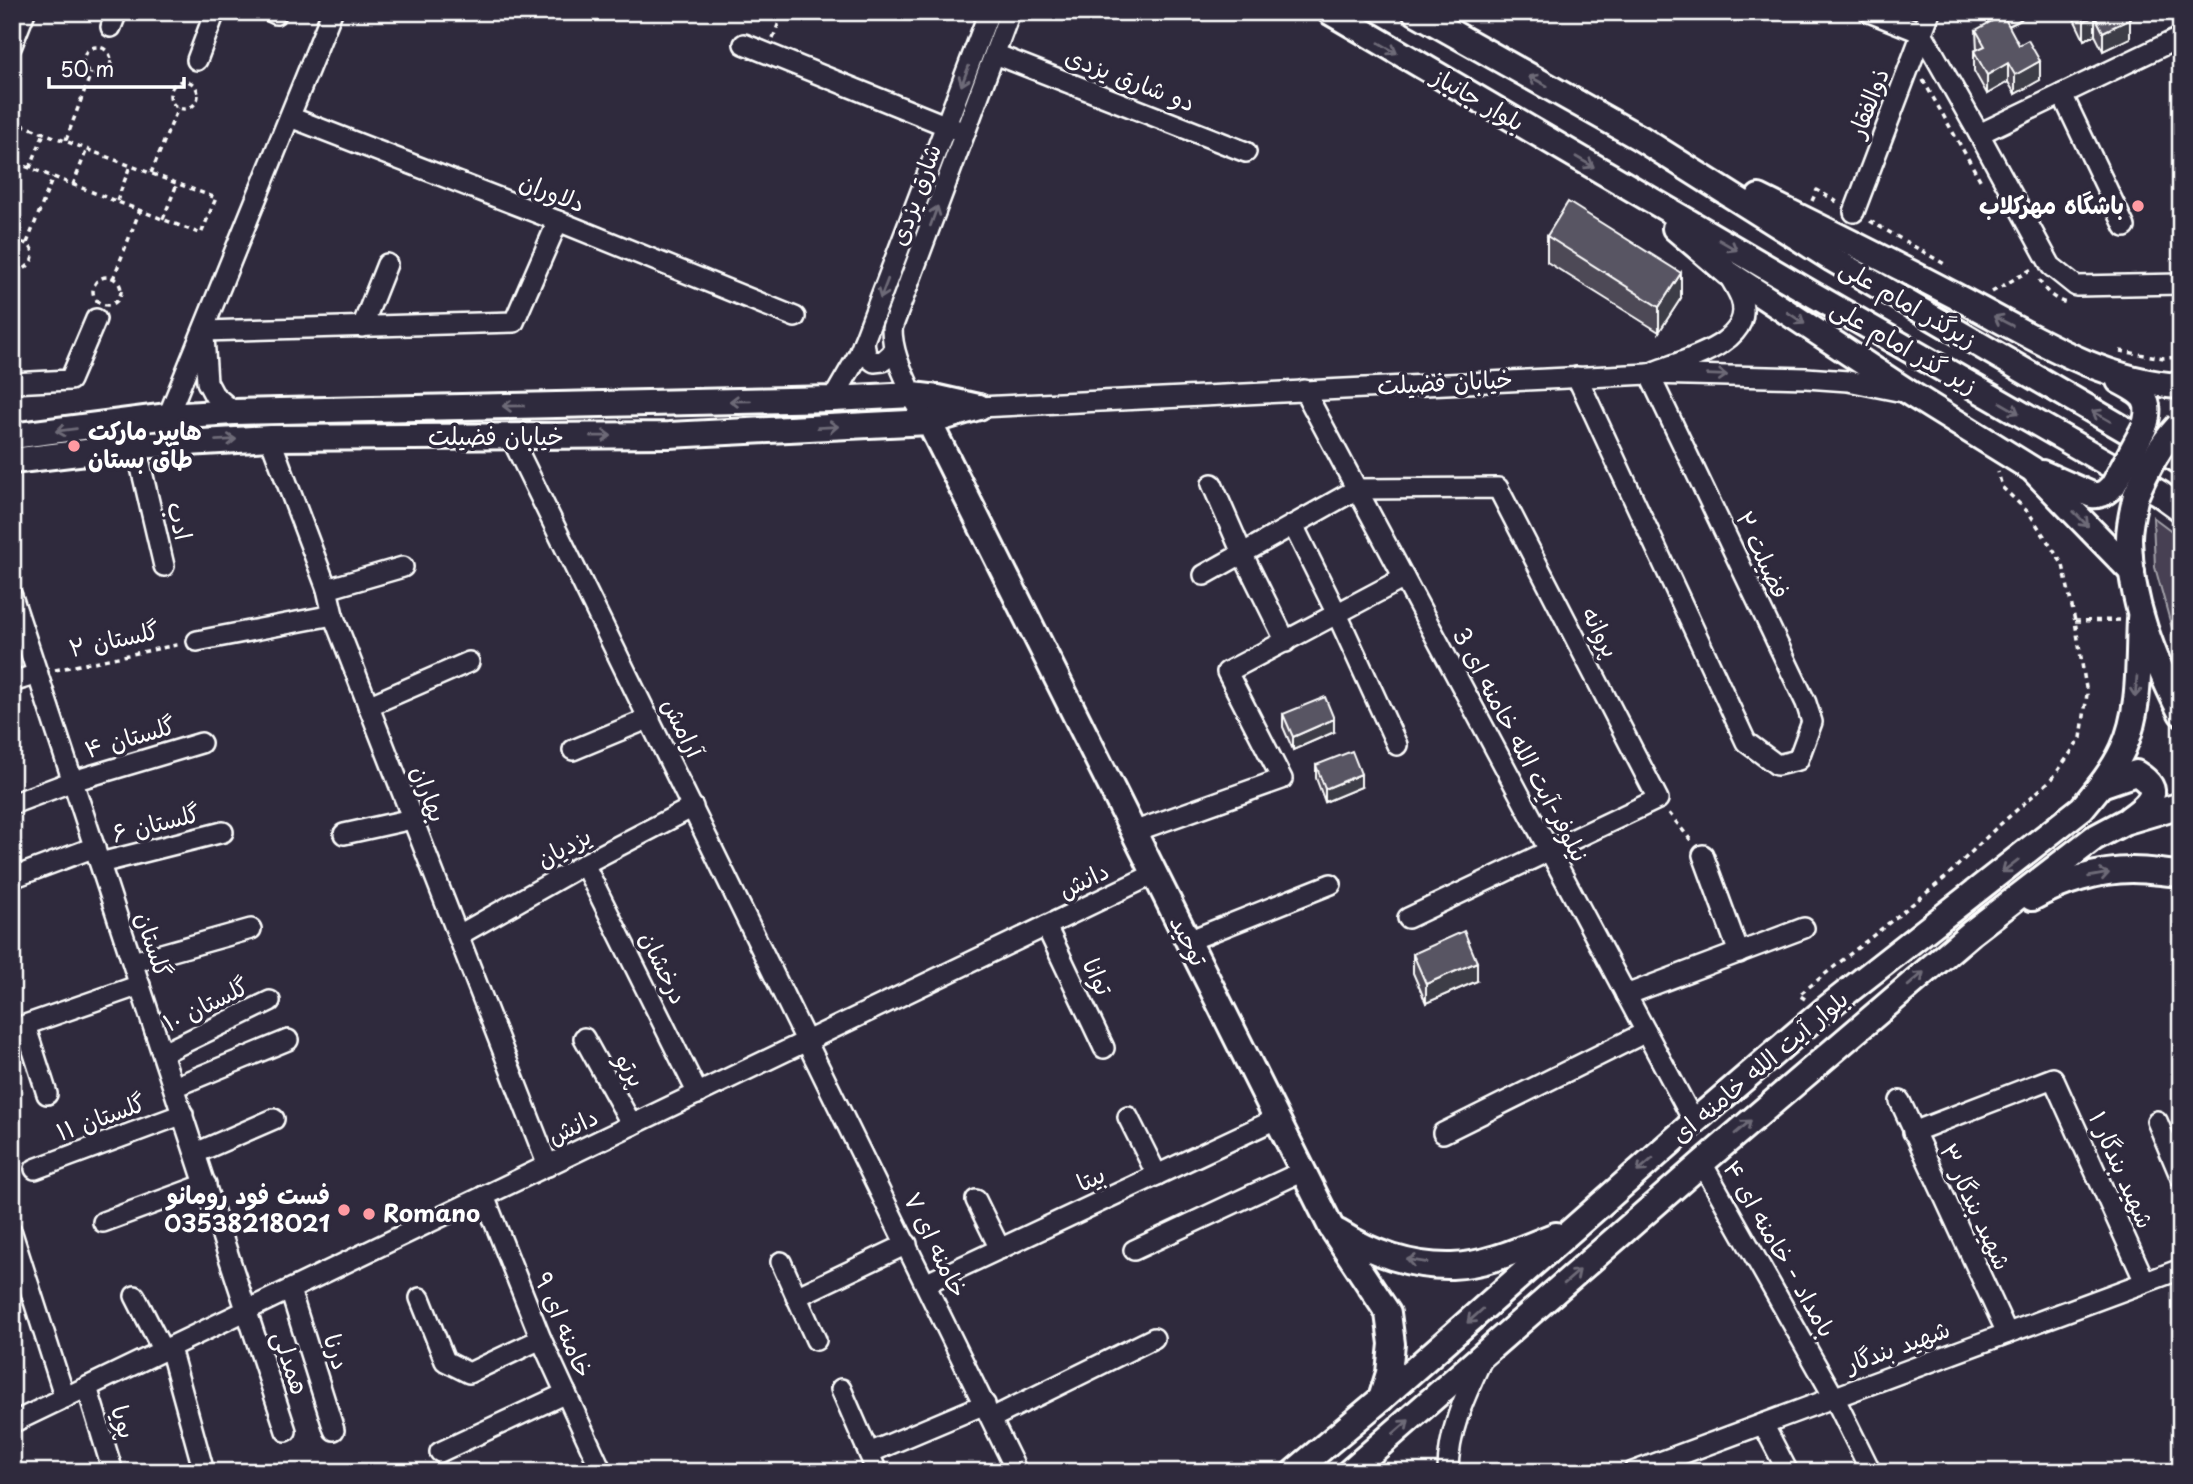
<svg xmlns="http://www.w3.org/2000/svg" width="2193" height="1484" font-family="'Playpen Sans','Playpen Sans Arabic',sans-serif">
<rect width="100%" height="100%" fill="#2f2a3d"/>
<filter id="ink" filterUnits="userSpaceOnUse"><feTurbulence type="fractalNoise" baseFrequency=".0143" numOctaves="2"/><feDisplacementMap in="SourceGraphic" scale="14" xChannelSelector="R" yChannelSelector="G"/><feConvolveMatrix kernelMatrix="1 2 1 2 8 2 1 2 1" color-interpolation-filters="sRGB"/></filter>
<g filter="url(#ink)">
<polygon fill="#464152" stroke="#a2a0a8" stroke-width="2" points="2153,517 2181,538 2181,661 2155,567"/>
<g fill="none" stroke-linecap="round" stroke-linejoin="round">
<defs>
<g id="minor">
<polyline points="272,12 276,14"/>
<polyline points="1869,12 1922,33 1979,134 2051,266 2076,286 2181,284"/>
<polyline points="1998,19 2013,12"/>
<polyline points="111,27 117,12"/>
<polyline points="744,44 957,130"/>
<polyline points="12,45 25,12"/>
<polyline points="995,54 1246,152"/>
<polyline points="197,60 215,12"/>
<polyline points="2062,94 2125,227"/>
<polyline points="290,117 558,221 795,317"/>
<polyline points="1979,134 2181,37"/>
<polyline points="1854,212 1930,12"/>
<polyline points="362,327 387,264"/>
<polyline points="204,331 514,322 558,221"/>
<polyline points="204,336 207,382 214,395 234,412"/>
<polyline points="864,341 866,356 874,362 883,361 894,351"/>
<path d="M1656,371c28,-11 100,-28 85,-72 -3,-9 -9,-17 -13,-25"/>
<polyline points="1577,377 1746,742 1777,765 1798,760 1812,722 1806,703 1649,374"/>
<polyline points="12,383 70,380 96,319"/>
<polyline points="1304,390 1694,1122"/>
<path d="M913,395c-10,-22 -21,-42 -21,-67l118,-316"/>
<polyline points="833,399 859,354 989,12"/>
<polyline points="979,407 1649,374 1806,378 1848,381 1903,392"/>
<polyline points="168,416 332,12"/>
<polyline points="511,437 1017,1472"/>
<polyline points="270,438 327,589 333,615 548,1166"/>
<polyline points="136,446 164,566"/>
<polyline points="1212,484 1242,553 1286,642"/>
<polyline points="1293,525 1337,614 1397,745"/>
<polyline points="1204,575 1357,489 1498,488 1658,799 1408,918"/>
<polyline points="327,589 403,567"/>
<polyline points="12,596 286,1431"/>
<polyline points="197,641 333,615"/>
<polyline points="12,682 38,674"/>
<polyline points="368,706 469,662"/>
<polyline points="573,750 650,718"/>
<polyline points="12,804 73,781 201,743"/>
<polyline points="1133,832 1282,779 1227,672 1404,578"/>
<polyline points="344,834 412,819"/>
<polyline points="1703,855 1739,953"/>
<polyline points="100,863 223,832"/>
<polyline points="584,864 698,1094"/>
<polyline points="12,878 95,847"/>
<polyline points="1046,926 1104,1048"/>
<polyline points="459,935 584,864 693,807"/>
<polyline points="1188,941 1331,884"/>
<polyline points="133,962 251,929"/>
<polyline points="1626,995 1804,928"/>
<polyline points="584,1038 632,1125"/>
<polyline points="163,1053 270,1001"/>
<polyline points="174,1087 288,1040"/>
<polyline points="47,1094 25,1025 140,985"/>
<polyline points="1900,1101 2007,1333"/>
<polyline points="1128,1117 1157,1175"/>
<polyline points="2157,1121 2181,1178"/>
<polyline points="1913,1132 2053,1078 2145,1282"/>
<polyline points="1443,1133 1646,1032"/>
<polyline points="196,1153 274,1119"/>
<polyline points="1702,1163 1834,1397 1871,1472"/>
<polyline points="35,1169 183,1114"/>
<polyline points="484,1196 541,1339 602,1472"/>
<polyline points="976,1200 1000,1249"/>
<polyline points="103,1222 206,1184"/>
<polyline points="12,1233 65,1398"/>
<polyline points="1134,1250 1303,1171"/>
<polyline points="781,1262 816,1340"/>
<polyline points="927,1283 1276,1119"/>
<polyline points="290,1290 334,1430"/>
<polyline points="135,1296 163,1351"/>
<polyline points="796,1297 907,1244"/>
<polyline points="420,1298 445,1361 469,1373 541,1339"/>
<polyline points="170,1348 204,1472"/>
<polyline points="87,1387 113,1472"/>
<polyline points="841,1389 877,1472"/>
<polyline points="992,1418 1154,1338"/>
<polyline points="12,1423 1154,874"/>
<polyline points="1763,1424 1788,1472"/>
<polyline points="440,1452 566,1393"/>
<polyline points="869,1453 985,1404"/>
<path d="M1448,1472c0,-42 18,-78 35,-115"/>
<polyline points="1633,1472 2181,1269"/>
</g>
<g id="major">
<polyline points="1330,12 1812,294 2159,493 2181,509"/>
<polyline points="1415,12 1640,138 1832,259 2181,462"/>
<path d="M1759,197c67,33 134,66 200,101 69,36 142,84 222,88"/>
<polyline points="1675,228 1728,273 1911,394 2032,469 2132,572"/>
<path d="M2119,381c23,12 35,18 25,47"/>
<polyline points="913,395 929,422 1331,1227 1388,1313 1392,1344 1389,1373 1381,1399"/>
<polyline points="12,436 168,416 234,412 833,399 913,395 938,398 978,407"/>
<polyline points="12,461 136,446 270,438 669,435 929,422 979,407"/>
<path d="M2042,473l50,22c10,1 15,-3 22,-11"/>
<path d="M2136,495c-3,14 -7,29 -7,43 1,63 24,119 52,175"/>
<path d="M2101,785l35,-12c28,17 15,30 -6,45"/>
<path d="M2032,898c29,-16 66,-28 100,-28 16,0 33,3 49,4"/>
<path d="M1338,1232c33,21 74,35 114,34 36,-1 71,-18 104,-31"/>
<path d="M1294,1472l87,-73 313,-277 129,-111 259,-203c15,-18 31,-37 41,-59 18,-38 15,-88 17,-130"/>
<polyline points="1349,1472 1702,1163 1971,933 2094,838 2124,822 2181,805"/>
</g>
</defs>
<use href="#minor" stroke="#fff" stroke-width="24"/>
<use href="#major" stroke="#fff" stroke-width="30"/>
<g stroke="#fff" stroke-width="3.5" stroke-dasharray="5 5" stroke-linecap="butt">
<polyline points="773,38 783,12"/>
<circle cx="97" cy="61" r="14"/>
<polyline points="1923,80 1982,183"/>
<circle cx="184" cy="95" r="14"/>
<polyline points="12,121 216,198 201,234 12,161"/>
<polyline points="66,140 91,73"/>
<polyline points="30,168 44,133"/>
<polyline points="151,173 178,108"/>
<polyline points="73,185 87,149"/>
<polyline points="117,201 130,166"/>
<polyline points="1812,201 1817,190 1839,203"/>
<polyline points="163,219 177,184"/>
<polyline points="1870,221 1948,266"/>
<polyline points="27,243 53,177"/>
<path d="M12,245c19,-10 31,14 10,25l-10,-3"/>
<circle cx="107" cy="291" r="14"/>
<polyline points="113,279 140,210"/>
<path d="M2039,280c6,11 15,20 28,23"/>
<polyline points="1992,292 2032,269"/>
<polyline points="2120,351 2164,358 2181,357"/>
<polyline points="2075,621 2122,620"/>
<polyline points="55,670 181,644"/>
<polyline points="1669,813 1693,843"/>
<polyline points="1805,999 1799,995 1945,878 1995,829 2052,779 2081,738 2087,694 2075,621 2063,565 2029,513 2002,487 1998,472"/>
</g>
<use href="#minor" stroke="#2f2a3d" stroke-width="19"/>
<use href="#major" stroke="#2f2a3d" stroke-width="24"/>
<defs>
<g id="major-bridge">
<polyline points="2114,484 2144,428"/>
<path d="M2136,495c12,-28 22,-47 43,-70"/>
</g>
</defs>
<use href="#major-bridge" stroke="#fff" stroke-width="30" stroke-linecap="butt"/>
<use href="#major-bridge" stroke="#2f2a3d" stroke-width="24"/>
</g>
<g fill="#4d4956" stroke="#fff" stroke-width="2">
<polygon points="2074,12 2127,12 2130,38 2103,51 2095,35 2084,40 2074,19"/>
<polygon points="1976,30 2019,45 2040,80 2015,94 2008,82 1987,94 1974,71 1974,51 1977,50"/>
<polygon points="1547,236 1681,298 1659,332 1547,262"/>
<polygon points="1283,714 1334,732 1293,750 1283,727"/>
<polygon points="1316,765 1361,787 1325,802 1316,778"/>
<polygon points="1413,954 1477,981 1426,1003 1413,973"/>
</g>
<g fill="#3e3c46" stroke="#fff" stroke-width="2">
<polygon points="2095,16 2095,35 2084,40 2084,21"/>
<polygon points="2130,19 2130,38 2103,51 2103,32"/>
<polygon points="2040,61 2040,80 2015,94 2015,75"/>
<polygon points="2008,63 2008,82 1987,94 1987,75"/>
<polygon points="1681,273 1681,298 1659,332 1659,307"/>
<polygon points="1334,719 1334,732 1293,750 1293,737"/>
<polygon points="1361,774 1361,787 1325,802 1325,789"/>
<polygon points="1477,962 1477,981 1426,1003 1426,984"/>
</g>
<g fill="#595564" stroke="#fff" stroke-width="2">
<polygon points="2080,12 2127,12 2130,19 2103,32 2095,16 2084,21"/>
<polygon points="2003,15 2019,45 2028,40 2040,61 2015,75 2008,63 1987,75 1974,51 1985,46 1976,30"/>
<polygon points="1568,202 1681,273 1659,307 1547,236"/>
<polygon points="1325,697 1334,719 1293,737 1283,714"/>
<polygon points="1352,751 1361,774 1325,789 1316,765"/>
<polygon points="1464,931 1477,962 1426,984 1413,954"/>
</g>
<defs><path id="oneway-shaft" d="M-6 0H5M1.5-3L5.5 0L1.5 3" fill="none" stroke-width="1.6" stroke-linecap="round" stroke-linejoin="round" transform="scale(1.75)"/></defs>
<g stroke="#6d6a77">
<use href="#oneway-shaft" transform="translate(1388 48) rotate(30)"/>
<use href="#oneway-shaft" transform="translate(965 76) rotate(111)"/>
<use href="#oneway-shaft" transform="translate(1538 81) rotate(-151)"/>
<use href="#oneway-shaft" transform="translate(1585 162) rotate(30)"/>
<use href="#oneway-shaft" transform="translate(934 216) rotate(-70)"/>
<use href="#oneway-shaft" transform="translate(1728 245) rotate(30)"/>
<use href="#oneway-shaft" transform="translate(884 289) rotate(111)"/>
<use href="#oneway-shaft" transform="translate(1796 318) rotate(34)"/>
<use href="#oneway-shaft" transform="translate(2003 321) rotate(-153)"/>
<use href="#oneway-shaft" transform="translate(1717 375) rotate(2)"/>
<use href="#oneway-shaft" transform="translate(740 401) rotate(179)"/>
<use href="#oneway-shaft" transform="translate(513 406) rotate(179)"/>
<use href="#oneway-shaft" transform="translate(2010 408) rotate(30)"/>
<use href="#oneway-shaft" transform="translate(2101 416) rotate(-150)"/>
<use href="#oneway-shaft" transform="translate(828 427) rotate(-3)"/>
<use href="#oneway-shaft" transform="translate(66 430) rotate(173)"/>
<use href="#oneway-shaft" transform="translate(601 436) rotate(-1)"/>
<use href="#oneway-shaft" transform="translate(226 440) rotate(-3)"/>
<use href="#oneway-shaft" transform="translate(2081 519) rotate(46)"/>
<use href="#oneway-shaft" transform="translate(2136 687) rotate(95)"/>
<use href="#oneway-shaft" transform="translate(2010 866) rotate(142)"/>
<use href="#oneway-shaft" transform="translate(2099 875) rotate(-10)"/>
<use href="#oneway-shaft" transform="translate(1916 979) rotate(-41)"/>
<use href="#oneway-shaft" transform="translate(1743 1127) rotate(-40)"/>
<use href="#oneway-shaft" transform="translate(1645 1165) rotate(139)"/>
<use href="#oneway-shaft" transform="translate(1417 1261) rotate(-171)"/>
<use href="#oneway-shaft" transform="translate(1572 1277) rotate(-41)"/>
<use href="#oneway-shaft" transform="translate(1475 1316) rotate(138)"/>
<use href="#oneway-shaft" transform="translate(1401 1427) rotate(-41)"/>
</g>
</g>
<g fill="#ff9aa2" stroke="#2f2a3d" stroke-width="2.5">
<circle cx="2138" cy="206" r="7"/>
<circle cx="74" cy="446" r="7"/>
<circle cx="344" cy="1210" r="7"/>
<circle cx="369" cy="1214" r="7"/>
</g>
<g text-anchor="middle" stroke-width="7" stroke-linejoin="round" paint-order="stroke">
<g font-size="24" fill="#fff" stroke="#2f2a3d">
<text transform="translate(1130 80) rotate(21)" y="8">دو شارق یزدی</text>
<text transform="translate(1478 100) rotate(30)" y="8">بلوار جانباز</text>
<text transform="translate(1869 103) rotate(-69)" y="8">ذوالفقار</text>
<text transform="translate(552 193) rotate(21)" y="8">دلاوران</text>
<text transform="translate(916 195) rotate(-70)" y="8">شارق یزدی</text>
<text transform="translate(1908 304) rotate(30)" y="8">زیرگذر امام علی</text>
<text transform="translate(1904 347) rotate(30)" y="8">زیر گذر امام علی</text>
<text transform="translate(1445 383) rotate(-3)" y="8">خیابان فضیلت</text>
<text x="496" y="445">خیابان فضیلت</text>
<text transform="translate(179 521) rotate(77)" y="8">ادب</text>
<text transform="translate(1762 555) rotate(65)" y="8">فضیلت ۲</text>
<text transform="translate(1600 632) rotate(63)" y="8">پروانه</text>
<text transform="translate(114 640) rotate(-12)" y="8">گلستان ۲</text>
<text transform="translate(682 728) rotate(64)" y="8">آرامش</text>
<text transform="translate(130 738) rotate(-16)" y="8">گلستان ۴</text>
<text transform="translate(1520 745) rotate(62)" y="8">نیلوفر-آیت الله خامنه ای 3</text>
<text transform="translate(428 794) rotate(69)" y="8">بهاران</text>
<text transform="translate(156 824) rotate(-14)" y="8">گلستان ۶</text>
<text transform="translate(564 848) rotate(-28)" y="8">یزدیان</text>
<text transform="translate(1084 881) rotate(-26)" y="8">دانش</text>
<text transform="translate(1188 941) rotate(63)" y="8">توحید</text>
<text transform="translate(153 945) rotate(72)" y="8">گلستان</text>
<text transform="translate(663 968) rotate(64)" y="8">درخشان</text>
<text transform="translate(1097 977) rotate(65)" y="8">توانا</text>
<text transform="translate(206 1005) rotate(-26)" y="8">گلستان ۱۰</text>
<text transform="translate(1760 1067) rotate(-40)" y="8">بلوار آیت الله خامنه ای</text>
<text transform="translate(630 1070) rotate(61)" y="8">پرتو</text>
<text transform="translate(101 1118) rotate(-20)" y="8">گلستان ۱۱</text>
<text transform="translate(573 1127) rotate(-26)" y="8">دانش</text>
<text transform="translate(2121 1170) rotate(66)" y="8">شهید بندگار ۱</text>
<text transform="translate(1091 1179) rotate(-25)" y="8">بیتا</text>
<text transform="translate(1975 1207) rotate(65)" y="8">شهید بندگار ۳</text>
<text transform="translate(935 1245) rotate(64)" y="8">خامنه ای ۷</text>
<text transform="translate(1779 1249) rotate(60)" y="8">بامداد - خامنه ای ۴</text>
<text transform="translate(563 1325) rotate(67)" y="8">خامنه ای ۹</text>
<text transform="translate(1898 1347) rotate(-20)" y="8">شهید بندگار</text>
<text transform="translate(336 1352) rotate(73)" y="8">درنا</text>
<text transform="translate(290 1363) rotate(72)" y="8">همدلی</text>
<text transform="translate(123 1422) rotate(73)" y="8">پویا</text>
</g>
<g font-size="24" font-weight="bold" fill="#fff" stroke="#2f2a3d" text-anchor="end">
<text x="2124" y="214">باشگاه مهرکلاب</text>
<text x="88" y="440" text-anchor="start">هایپر مارکت<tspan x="88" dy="28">طاق بستان</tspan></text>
<text x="330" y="1204">فست فود رومانو<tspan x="330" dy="28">03538218021</tspan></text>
<text x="383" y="1222" text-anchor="start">Romano</text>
</g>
</g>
<rect width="2193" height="1484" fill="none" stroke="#2f2a3d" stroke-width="42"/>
<rect x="21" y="21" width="2151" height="1442" fill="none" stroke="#fff" stroke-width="2.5" filter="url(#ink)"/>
<path d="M49 77v10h135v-10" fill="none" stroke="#ffffff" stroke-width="3.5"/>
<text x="60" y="77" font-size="21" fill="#ffffff" stroke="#2f2a3d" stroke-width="5" paint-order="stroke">50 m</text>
</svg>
